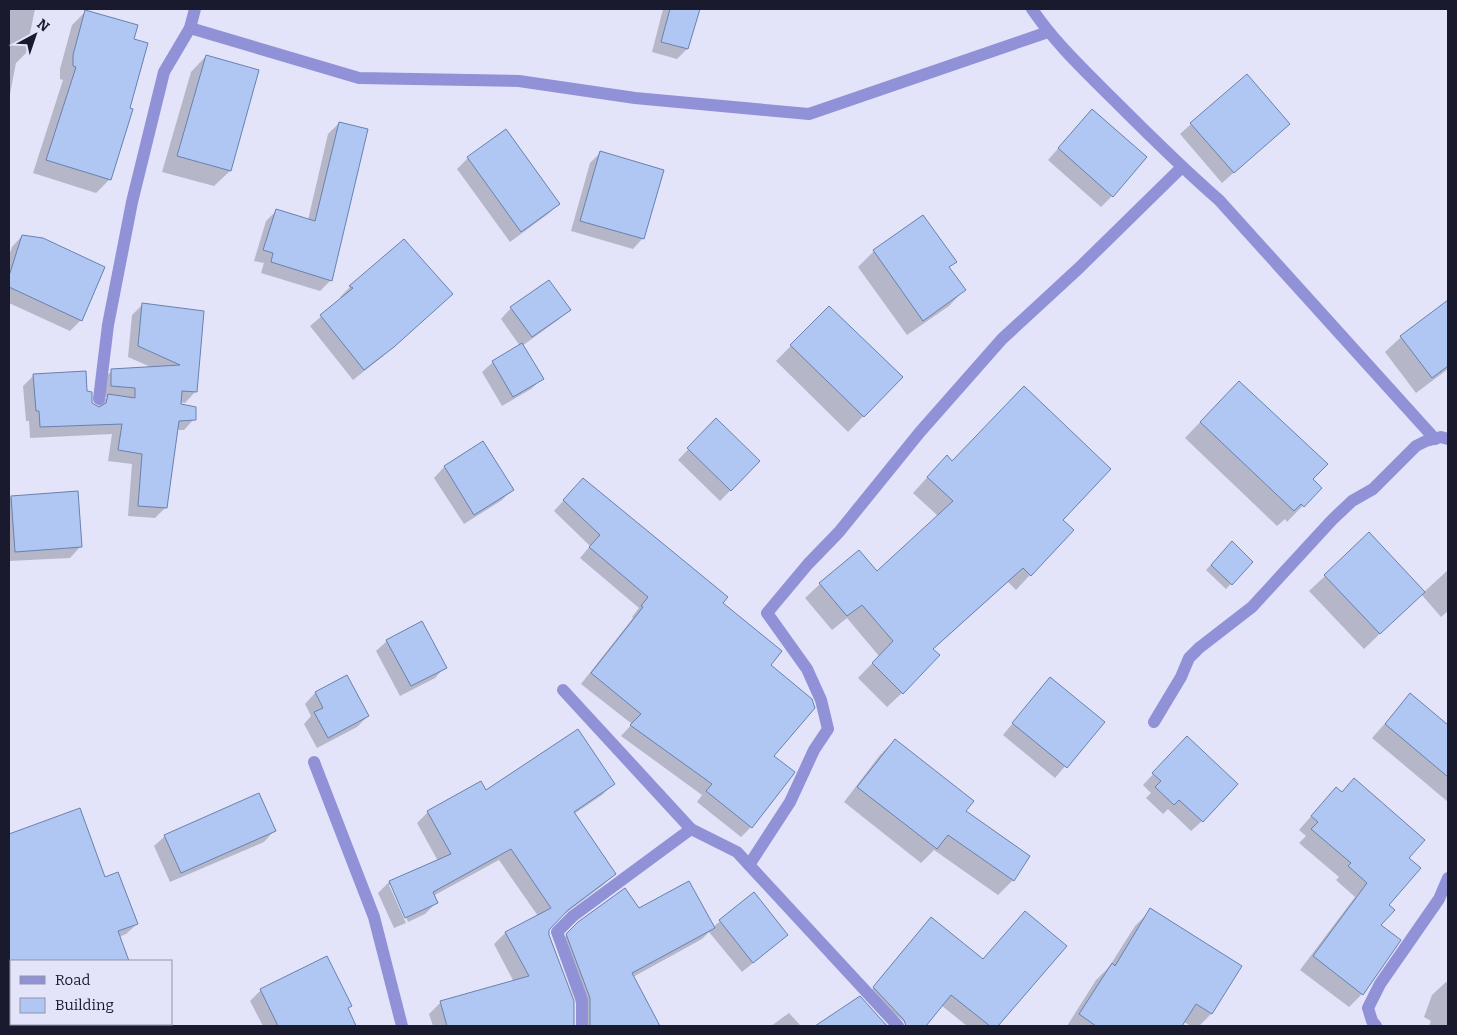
<svg xmlns="http://www.w3.org/2000/svg" width="1457" height="1035" font-family="Bitter,serif">
<rect width="100%" height="100%" fill="#e3e4fa"/>
<g fill="#0003">
<polygon points="9,9 35,9 26,53 16,63 9,99"/>
<polygon points="663,9 698,9 687,49 677,59 652,52"/>
<polygon points="85,12 133,40 110,179 96,193 33,173 63,80 60,79 60,69 72,25"/>
<polygon points="206,56 258,71 230,171 214,186 162,172 191,72"/>
<polygon points="1082,121 1112,196 1101,207 1048,160"/>
<polygon points="339,123 331,280 320,291 261,273 264,263 254,261 266,221 276,211 308,220 328,134"/>
<polygon points="1191,124 1289,124 1222,183 1180,134"/>
<polygon points="506,130 559,204 548,214 510,242 457,169 468,158"/>
<polygon points="600,153 643,238 633,249 571,231 590,163"/>
<polygon points="922,217 955,262 948,268 964,290 949,306 907,335 858,267 874,251"/>
<polygon points="22,236 81,320 70,331 9,303 9,256 12,247"/>
<polygon points="404,241 451,294 382,357 353,380 310,326 343,298 340,297 350,287"/>
<polygon points="1448,301 1448,369 1416,393 1385,352 1401,337"/>
<polygon points="143,304 203,312 195,392 185,403 180,402 179,406 194,419 184,430 176,430 166,507 155,518 128,516 132,464 108,461 112,434 30,438 29,421 26,421 23,386 34,375 86,392 90,402 98,406 107,397 101,397 101,381 112,371 153,368 128,357 132,315"/>
<polygon points="829,307 901,377 848,432 776,361"/>
<polygon points="511,308 569,310 558,320 522,346 542,379 531,389 502,406 482,372 493,362 520,346 501,319"/>
<polygon points="1223,398 1320,488 1287,522 1285,519 1277,526 1185,438"/>
<polygon points="716,420 759,461 720,501 678,460"/>
<polygon points="483,443 512,490 502,500 464,524 434,478 444,467"/>
<polygon points="952,462 1061,520 1030,575 1016,590 1008,582 932,650 902,693 887,707 858,678 879,656 847,618 832,630 805,598 820,584 876,573 938,516 913,493 932,472"/>
<polygon points="573,490 721,603 769,665 772,756 751,827 741,837 697,802 702,795 621,736 632,724 581,684 633,618 632,617 639,608 580,558 590,546 554,511"/>
<polygon points="11,497 80,547 70,558 9,561 9,499"/>
<polygon points="1232,543 1252,562 1226,589 1206,570"/>
<polygon points="1448,570 1448,611 1441,617 1421,594 1364,649 1309,591 1325,576 1424,592"/>
<polygon points="387,641 445,667 435,678 400,696 376,651"/>
<polygon points="346,677 368,716 357,727 317,748 304,724 311,716 305,704 315,693"/>
<polygon points="1040,690 1103,722 1055,778 1003,735"/>
<polygon points="1410,695 1448,726 1448,802 1372,738"/>
<polygon points="895,740 965,811 1029,856 1013,880 998,895 934,850 921,863 844,802 880,755"/>
<polygon points="1177,748 1202,821 1191,831 1168,809 1163,814 1146,798 1151,793 1143,785"/>
<polygon points="613,784 602,795 574,814 614,874 603,885 558,919 548,929 548,935 573,1002 574,1026 433,1026 429,1014 441,1002 514,982 494,944 505,933 538,916 499,860 433,896 436,903 425,914 408,922 392,885 389,885 406,923 394,928 378,893 389,882 438,861 417,823 428,812 486,791"/>
<polygon points="1336,788 1407,858 1379,925 1362,994 1349,1007 1300,970 1355,897 1336,880 1339,877 1299,843 1306,836 1299,830"/>
<polygon points="274,831 264,842 170,882 154,846 165,836"/>
<polygon points="104,879 137,924 126,934 119,937 128,961 68,961 66,957"/>
<polygon points="754,894 787,935 742,972 709,932 702,939 633,977 659,1026 579,1026 579,1012 556,946 579,923 639,910 713,927"/>
<polygon points="1151,910 1240,966 1211,1014 1199,1026 1191,1026 1184,1022 1181,1026 1067,1026 1096,980 1109,967 1135,926"/>
<polygon points="1025,912 1065,947 996,1026 967,1026 941,1005 923,1026 909,1026 869,993 921,929 931,919 982,960"/>
<polygon points="326,958 351,1006 347,1009 355,1026 263,1026 250,1001 261,990"/>
<polygon points="1446,982 1448,983 1448,1026 1429,1026 1431,1021 1424,1017 1432,995"/>
<polygon points="856,1000 874,1026 817,1026"/>
<polygon points="789,1013 801,1026 771,1026"/>
<polygon points="92,1024 159,1024 160,1026 93,1026"/>
</g>
<g fill="#b0c7f4" stroke="#6981ae">
<polygon points="670,9 700,9 688,49 661,42"/>
<polygon points="85,10 138,25 134,39 148,43 130,108 133,109 111,180 46,160 76,67 73,66 73,55"/>
<polygon points="206,55 259,70 231,171 177,156"/>
<polygon points="1247,74 1290,124 1234,173 1190,123"/>
<polygon points="1092,109 1147,157 1113,197 1058,148"/>
<polygon points="339,122 368,129 332,281 271,262 273,253 263,250 276,209 315,221"/>
<polygon points="506,129 560,204 521,232 467,157"/>
<polygon points="600,151 664,170 644,239 580,221"/>
<polygon points="923,215 957,262 949,267 966,290 923,321 873,250"/>
<polygon points="22,235 43,238 105,267 82,321 9,287 9,276"/>
<polygon points="404,239 453,294 394,347 364,370 320,315 353,288 349,286"/>
<polygon points="549,280 571,310 532,337 510,307"/>
<polygon points="1448,300 1448,366 1432,378 1400,336"/>
<polygon points="142,303 204,311 197,392 182,391 181,404 196,407 196,420 179,421 167,508 138,506 142,454 118,450 122,424 40,427 39,411 36,411 33,374 86,371 87,391 92,392 92,403 99,407 106,403 108,394 135,398 135,388 111,386 111,369 180,365 138,346"/>
<polygon points="829,306 903,377 864,417 790,345"/>
<polygon points="522,343 544,379 513,397 492,361"/>
<polygon points="1239,381 1328,464 1313,479 1322,488 1304,507 1301,504 1294,511 1200,422"/>
<polygon points="1024,386 1111,469 1063,520 1074,530 1031,576 1023,568 933,649 940,655 903,694 872,663 893,641 862,605 847,616 819,583 859,550 877,571 953,501 927,477 947,455 952,461"/>
<polygon points="716,418 760,461 731,491 687,448"/>
<polygon points="483,441 514,490 474,515 444,466"/>
<polygon points="583,478 728,597 723,603 782,651 771,665 812,699 815,708 774,756 795,772 793,775 752,828 706,791 712,784 630,725 641,714 591,673 643,607 641,606 648,597 589,547 600,535 563,500"/>
<polygon points="78,491 82,547 15,552 11,496"/>
<polygon points="1369,532 1425,592 1380,634 1324,575"/>
<polygon points="1232,541 1253,562 1232,585 1211,565"/>
<polygon points="422,621 447,668 411,686 386,640"/>
<polygon points="347,675 369,716 328,738 314,712 323,708 315,692"/>
<polygon points="1050,677 1105,722 1067,768 1012,723"/>
<polygon points="1410,693 1448,725 1448,777 1385,724"/>
<polygon points="578,729 615,784 574,812 616,874 568,910 549,930 549,935 574,1001 574,1026 447,1026 440,1001 529,976 505,932 551,908 511,849 433,892 438,903 405,918 389,881 451,854 427,811 481,781 486,790"/>
<polygon points="1187,736 1238,784 1203,822 1179,800 1174,805 1155,787 1161,781 1152,773"/>
<polygon points="895,739 974,801 966,811 1030,856 1014,881 948,835 937,849 857,787"/>
<polygon points="1354,778 1425,840 1409,858 1421,868 1389,905 1395,910 1381,925 1401,940 1363,995 1313,956 1367,883 1348,866 1351,863 1311,829 1318,822 1311,816 1336,787 1342,792"/>
<polygon points="259,793 276,831 181,873 164,835"/>
<polygon points="80,808 105,877 118,872 138,924 118,931 129,961 9,961 9,834"/>
<polygon points="689,881 715,928 632,973 660,1026 590,1026 590,998 566,934 578,922 625,888 639,908"/>
<polygon points="754,892 788,935 753,963 719,920"/>
<polygon points="1150,908 1242,966 1212,1014 1196,1004 1182,1026 1096,1026 1079,1014 1112,963 1115,966"/>
<polygon points="1025,911 1067,946 998,1026 990,1026 951,995 926,1026 906,1026 904,1020 873,987 931,917 983,959"/>
<polygon points="327,956 352,1006 348,1008 356,1026 278,1026 260,989"/>
<polygon points="860,996 887,1026 815,1026"/>
</g>
<g fill="none" stroke-linecap="round" stroke-linejoin="round">
<g stroke="#9191d8" stroke-width="12">
<path d="M1032,9c23,34 53,62 82,91 34,34 68,68 105,100l216,239"/>
<polyline points="190,28 359,78 519,81 635,98 809,114 1048,32"/>
<polyline points="99,399 108,325 132,202 164,72 190,28 195,9"/>
<polyline points="563,690 691,829 737,852 898,1026"/>
<polyline points="1154,722 1181,677 1189,658 1199,648 1252,607 1332,520 1352,501 1373,489 1416,446 1426,441 1441,437 1448,439"/>
<polyline points="314,762 374,917 402,1026"/>
<polyline points="749,865 790,802 814,750 828,729 821,700 807,669 767,613 808,564 839,532 920,432 1002,339 1079,268 1181,168"/>
<polyline points="64,1024 66,1026"/>
<polyline points="582,1026 582,1000 557,932 573,916 691,829"/>
<polyline points="1376,1026 1372,1021 1368,1008 1380,984 1439,899 1448,878"/>
</g>
</g>
<rect width="1457" height="1035" fill="none" stroke="#1a1a2e" stroke-width="20"/>
<rect x="10" y="960" width="162" height="65" fill="#e3e4fa" stroke="#9393a8"/>
<rect x="20" y="976" width="25" height="8" fill="#9191d8" stroke="#9393a8"/>
<text x="55" y="985" font-size="15" fill="#1a1a2e">Road</text>
<rect x="20" y="998" width="25" height="15" fill="#b0c7f4" stroke="#9393a8"/>
<text x="55" y="1010" font-size="15" fill="#1a1a2e">Building</text>
<g transform="translate(35 35) rotate(40)" stroke="#e3e4fa" stroke-width="4" paint-order="stroke">
<path d="M0-4L9 19L0 12L-9 19Z" fill="#1a1a2e"/>
<text y="-8" font-size="14" font-weight="bold" text-anchor="middle" fill="#1a1a2e">N</text>
</g>
</svg>
